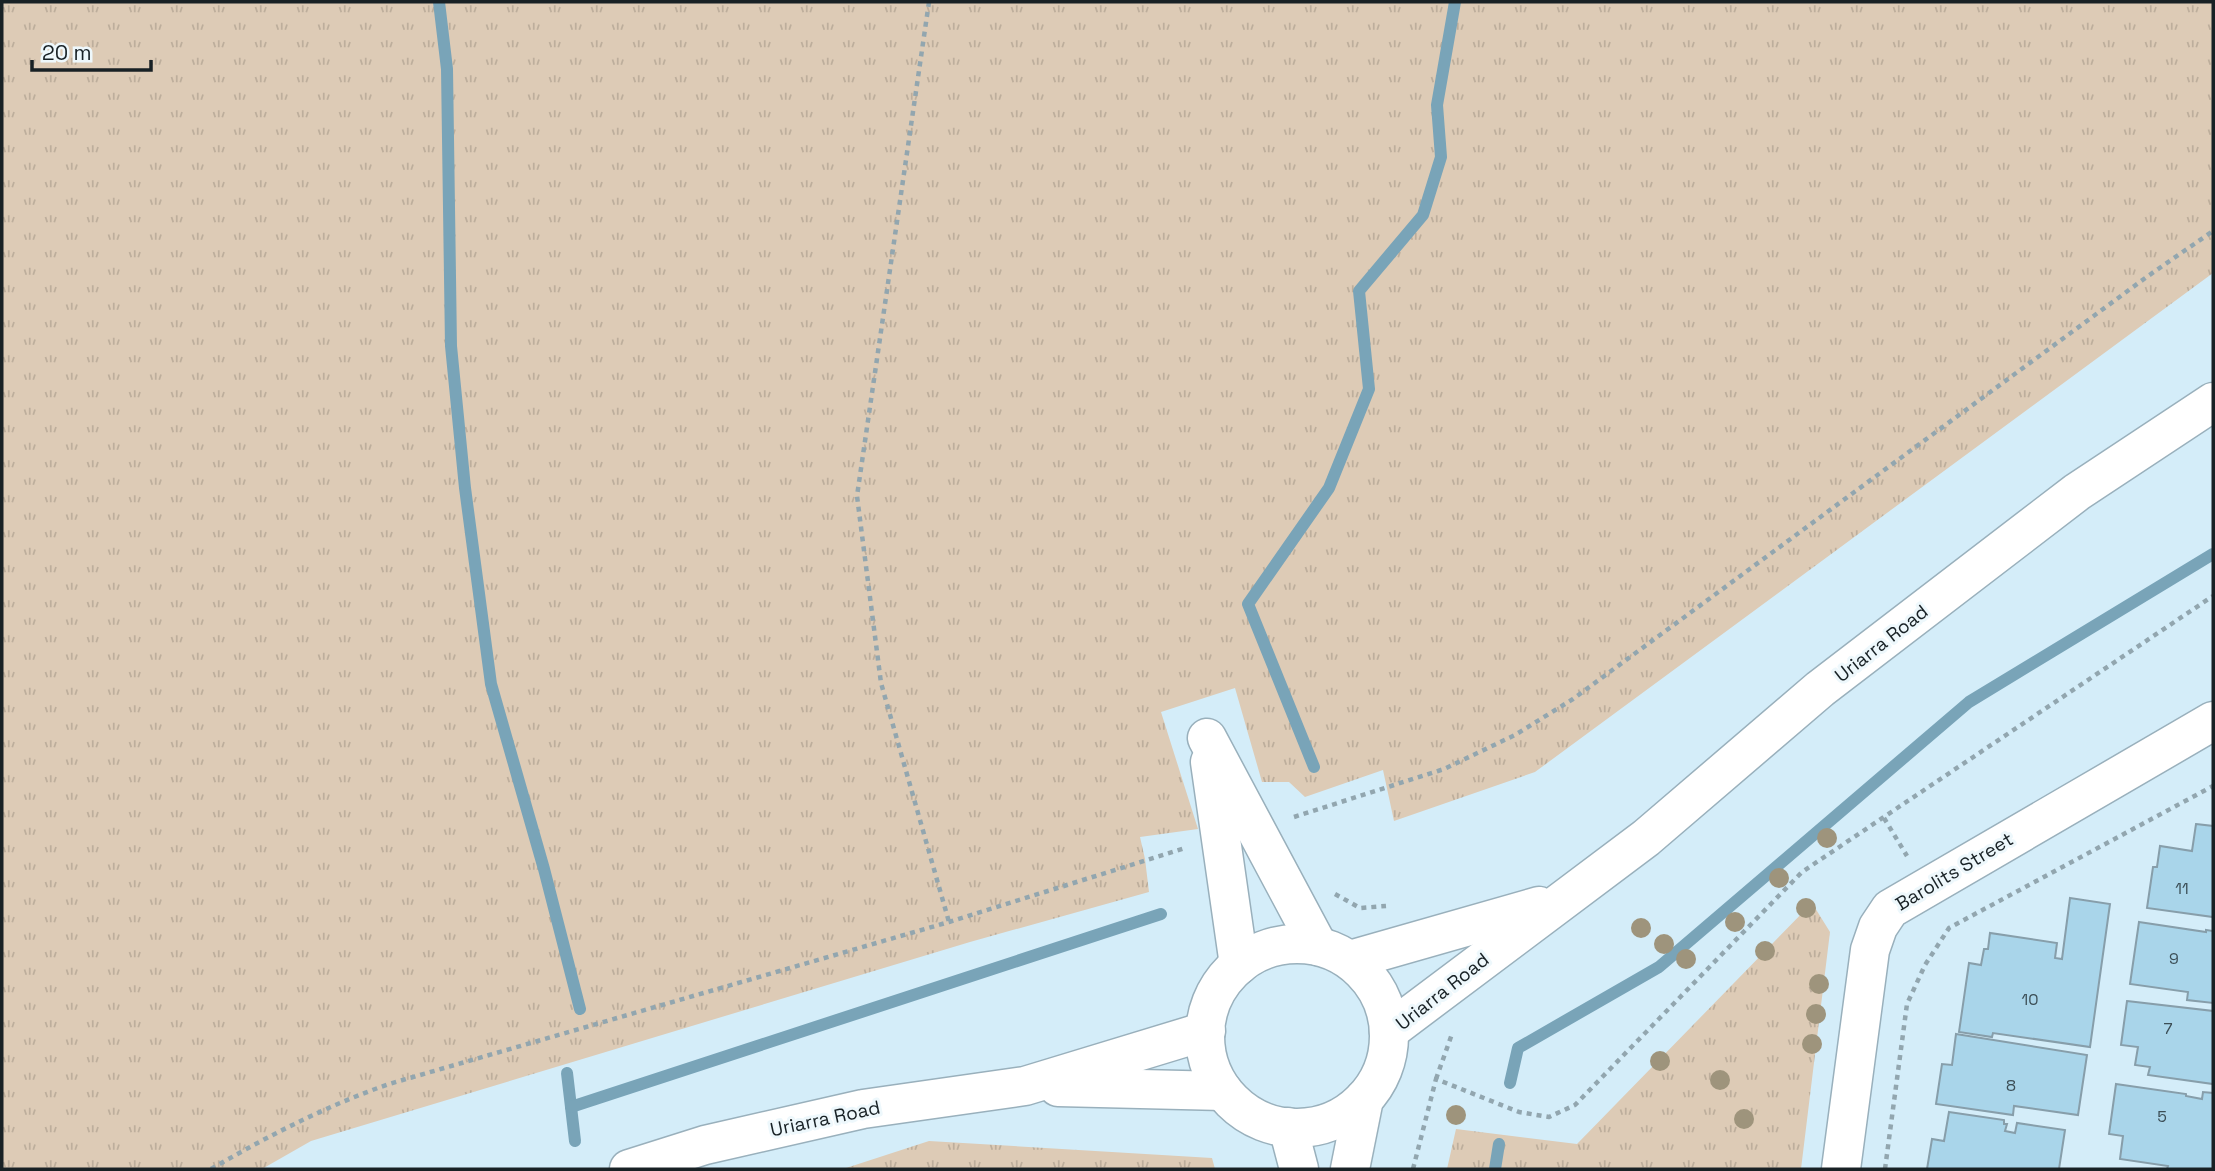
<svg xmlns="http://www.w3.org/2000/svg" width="2215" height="1171" font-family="'Space Grotesk',sans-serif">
<defs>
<pattern id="grass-tufts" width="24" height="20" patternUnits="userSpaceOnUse" patternTransform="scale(1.75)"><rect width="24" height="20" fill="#ddcbb6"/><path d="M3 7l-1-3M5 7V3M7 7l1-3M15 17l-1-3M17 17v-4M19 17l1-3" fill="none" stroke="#bdae9c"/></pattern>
</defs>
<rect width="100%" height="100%" fill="#d4edf9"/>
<g fill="url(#grass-tufts)">
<polygon points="2,2 2213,2 2213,273 1535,772 1394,821 1383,770 1305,797 1289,782 1262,782 1235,688 1161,712 1198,829 1140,837 1145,859 1149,892 970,942 311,1141 262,1169 2,1169"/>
<polygon points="1812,903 1830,932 1801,1169 1447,1169 1456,1129 1577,1144"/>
<polygon points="929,1141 1212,1158 1215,1169 843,1169"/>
</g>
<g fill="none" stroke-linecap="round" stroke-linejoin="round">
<g stroke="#79a4b8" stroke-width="12">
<polyline points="439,2 447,69 451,346 465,488 491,684 544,869 580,1009"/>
<polyline points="1314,767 1248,604 1329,488 1369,389 1359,291 1423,215 1441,157 1437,105 1455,2"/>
<polyline points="567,1073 575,1141"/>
<polyline points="1510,1083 1518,1048 1659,967 1969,702 2213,554"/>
<polyline points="571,1107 1161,914"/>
<polyline points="1495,1169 1499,1144"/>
</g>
</g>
<g fill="#a9d5ea" stroke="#879eaa" stroke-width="2">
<polygon points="2196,824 2213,826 2213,917 2147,908 2153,867 2157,867 2160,846 2192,851"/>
<polygon points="2070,898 2110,904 2090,1047 1993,1033 1992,1037 1959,1032 1969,963 1981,965 1984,949 1988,949 1990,933 2057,943 2055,958 2062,959"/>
<polygon points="2139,922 2206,932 2206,930 2213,931 2213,1003 2187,1000 2188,992 2130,984"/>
<polygon points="2127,1001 2213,1011 2213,1084 2148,1075 2150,1067 2135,1065 2138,1047 2121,1045"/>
<polygon points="1956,1034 2087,1055 2078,1115 2014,1106 2013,1115 1936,1104 1942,1064 1952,1065"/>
<polygon points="2116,1084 2186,1094 2186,1096 2202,1099 2203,1092 2213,1093 2213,1169 2167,1169 2168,1166 2120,1159 2123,1136 2109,1134"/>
<polygon points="1949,1112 2004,1120 2004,1124 2007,1124 2005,1131 2015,1133 2017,1123 2065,1130 2059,1169 1927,1169 1932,1139 1944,1141"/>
</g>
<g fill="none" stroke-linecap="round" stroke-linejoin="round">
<defs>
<g id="minor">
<polyline points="1207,738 1318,946"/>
<polyline points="1210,762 1239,965"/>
<circle cx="1297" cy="1036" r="92"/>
<polyline points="1350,960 1539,906"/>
<polyline points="1389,1031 1646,838 1820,689 2077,492 2213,402"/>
<polyline points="1058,1087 1223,1091"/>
<polyline points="1288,1127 1299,1169"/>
<polyline points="629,1169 705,1145 863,1109 1025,1086 1206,1031"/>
<polyline points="1350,1169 1364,1099"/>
<polyline points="1841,1169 1870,950 1878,927 1890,909 2213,721"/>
</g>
</defs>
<use href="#minor" stroke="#99b0bc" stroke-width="41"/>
<g stroke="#92a6af" stroke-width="4.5" stroke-dasharray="5 5" stroke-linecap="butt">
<polyline points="929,2 857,496 881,683 949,922"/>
<polyline points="1294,817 1444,769 1515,735 1573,699 2148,276 2213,231"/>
<polyline points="1884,818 1907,856"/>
<polyline points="1335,894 1360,908 1386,906"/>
<polyline points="1436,1079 1452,1034"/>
<path d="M211,1169c57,-33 115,-63 178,-85l560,-162 236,-74"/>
<polyline points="1413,1169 1436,1079 1519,1112 1549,1117 1575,1105 1802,872 2213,596"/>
<polyline points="1885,1169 1907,1004 1925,965 1949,928 2213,786"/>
</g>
<use href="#minor" stroke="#fff" stroke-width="38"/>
</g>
<g fill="#9e947c">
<circle cx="1827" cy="838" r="10"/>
<circle cx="1779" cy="878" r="10"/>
<circle cx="1806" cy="908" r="10"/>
<circle cx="1735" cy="922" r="10"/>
<circle cx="1641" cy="928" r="10"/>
<circle cx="1664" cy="944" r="10"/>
<circle cx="1765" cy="951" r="10"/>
<circle cx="1686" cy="959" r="10"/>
<circle cx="1819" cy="984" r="10"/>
<circle cx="1816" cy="1014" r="10"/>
<circle cx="1812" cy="1044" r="10"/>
<circle cx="1660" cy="1061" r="10"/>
<circle cx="1720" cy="1080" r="10"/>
<circle cx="1456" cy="1115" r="10"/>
<circle cx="1744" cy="1119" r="10"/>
</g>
<g text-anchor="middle" stroke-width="6" stroke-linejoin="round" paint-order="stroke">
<g font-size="16" fill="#3c4e56">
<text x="2182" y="894">11</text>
<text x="2174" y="964">9</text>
<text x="2030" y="1005">10</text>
<text x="2168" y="1034">7</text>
<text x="2011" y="1091">8</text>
<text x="2162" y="1122">5</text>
</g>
<g font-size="19" fill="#182125" stroke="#eef8fc">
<text transform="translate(1881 643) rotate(-38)" y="7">Uriarra Road</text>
<text transform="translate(1954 871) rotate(-31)" y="7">Barolits Street</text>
<text transform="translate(1442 991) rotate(-38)" y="7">Uriarra Road</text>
<text transform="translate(825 1118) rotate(-12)" y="7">Uriarra Road</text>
</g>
</g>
<rect width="2215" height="1171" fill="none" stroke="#182125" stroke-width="7"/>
<path d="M32 60v10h119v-10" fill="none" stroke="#182125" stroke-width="3.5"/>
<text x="42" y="60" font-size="21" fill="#182125" stroke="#eef8fc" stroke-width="5" paint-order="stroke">20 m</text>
</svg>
